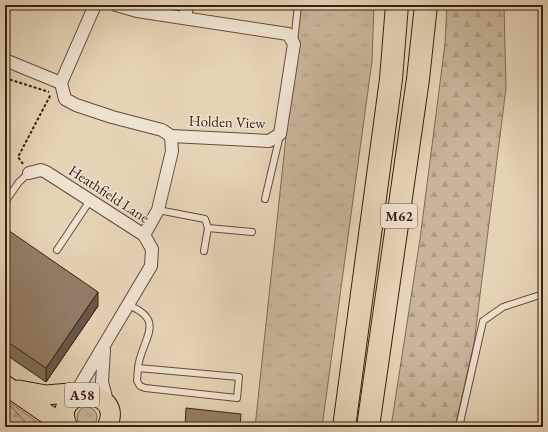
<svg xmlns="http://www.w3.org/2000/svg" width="548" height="432" font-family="'EB Garamond',serif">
<defs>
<pattern id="grass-tufts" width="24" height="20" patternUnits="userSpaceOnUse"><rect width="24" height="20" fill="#c7b59a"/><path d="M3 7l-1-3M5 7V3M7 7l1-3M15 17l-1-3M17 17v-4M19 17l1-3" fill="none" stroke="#ac9b84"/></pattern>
<pattern id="forest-firs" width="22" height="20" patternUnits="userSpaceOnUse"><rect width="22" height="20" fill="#c7b59a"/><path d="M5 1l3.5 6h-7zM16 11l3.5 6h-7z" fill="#ac9b84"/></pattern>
</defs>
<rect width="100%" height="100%" fill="#e4d4b6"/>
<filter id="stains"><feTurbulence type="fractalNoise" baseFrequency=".005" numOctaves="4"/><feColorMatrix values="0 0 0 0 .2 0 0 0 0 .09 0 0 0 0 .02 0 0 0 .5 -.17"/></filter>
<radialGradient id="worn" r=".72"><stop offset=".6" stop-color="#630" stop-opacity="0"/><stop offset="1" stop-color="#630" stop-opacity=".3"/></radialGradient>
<g fill="url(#grass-tufts)" stroke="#816a56">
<polygon points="300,5 374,5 372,61 322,427 255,427"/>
<polygon points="5,399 36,421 31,427 5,427"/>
<circle cx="87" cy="417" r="10"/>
</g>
<g fill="url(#forest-firs)" stroke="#816a56">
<polygon points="447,5 504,5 506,88 474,343 455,427 391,427 420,239 445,44"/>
<polygon points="5,403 12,407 25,422 24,427 5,427"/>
</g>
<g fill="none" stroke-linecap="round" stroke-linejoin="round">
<defs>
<g id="lane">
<polyline points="294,42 298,5"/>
<polyline points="265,199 280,135"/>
<polyline points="5,202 19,182 29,173"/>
<polyline points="158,210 205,219 208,228 252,232"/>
<polyline points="57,250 91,199"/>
<polyline points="204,251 208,228"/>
<path d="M128,305c40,16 13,34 10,63l101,9 -2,21 -92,-10 -5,-2 -3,-5 1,-13"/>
<polyline points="459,427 483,321 503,307 543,294"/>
</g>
<g id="street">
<polyline points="95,5 64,76 61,83 65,99 76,105 112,117 162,130 171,136 172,151 158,210 144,235"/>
<polyline points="116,5 137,11 288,34 294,44 280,134 269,141 171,136"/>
<polyline points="185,18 187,5"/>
<polyline points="5,60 61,83"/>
<polyline points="29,173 41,170 46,172 144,235 152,249 151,266 78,389 77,397"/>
<polyline points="104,350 102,382 108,405"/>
</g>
<g id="primary">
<polyline points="5,385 66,427"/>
<polyline points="19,390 46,395 70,393 77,397"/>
<path d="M68,427c-21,-41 59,-42 39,0"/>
</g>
<g id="highway">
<polyline points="344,427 391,79 397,5"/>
<polyline points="368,427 418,79 426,5"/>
</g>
</defs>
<use href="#lane" stroke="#654c3a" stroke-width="8"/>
<use href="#street" stroke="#654c3a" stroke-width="14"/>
<use href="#primary" stroke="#3b1f11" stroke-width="21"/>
<use href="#highway" stroke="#3b1f11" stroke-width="24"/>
<g stroke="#3b1f11" stroke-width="2" stroke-dasharray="3 2" stroke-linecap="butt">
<polyline points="5,78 49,92"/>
<polyline points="23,164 18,157 51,94"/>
</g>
<use href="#lane" stroke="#ede3d0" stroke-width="6"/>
<use href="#street" stroke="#ede3d0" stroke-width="12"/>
<use href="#primary" stroke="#e4d4b6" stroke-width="19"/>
<use href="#highway" stroke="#e4d4b6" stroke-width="22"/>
</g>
<polygon fill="#7e6c59" stroke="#3b1f11" points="5,228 98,306 46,382 5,354"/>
<polygon fill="#675848" stroke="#3b1f11" points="98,292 98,306 46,382 46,368"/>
<g fill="#937d67" stroke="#3b1f11">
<polygon points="5,228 98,292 46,368 5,340"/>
<polygon points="186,408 241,414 240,427 185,427"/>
</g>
<g text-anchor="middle" stroke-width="3" stroke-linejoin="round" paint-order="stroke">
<g fill="#ede3d0" stroke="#705a4a" stroke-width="1">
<rect x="381" y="204" width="36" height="24" rx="3"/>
<rect x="65" y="383" width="34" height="24" rx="3"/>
</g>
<g font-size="14" font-weight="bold" fill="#3b1f11">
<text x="399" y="221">M62</text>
<text x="82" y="400">A58</text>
</g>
<g font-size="15" fill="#3b1f11" stroke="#ede3d0">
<text transform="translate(227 122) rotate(2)" y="5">Holden View</text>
<text transform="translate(109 194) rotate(33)" y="5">Heathfield Lane</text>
</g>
</g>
<rect width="548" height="432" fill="none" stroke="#e4d4b6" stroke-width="20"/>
<rect x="6" y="6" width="536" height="420" fill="none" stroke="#3b1f11" stroke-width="2"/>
<rect x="10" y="10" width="528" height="412" fill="none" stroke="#3b1f11"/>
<rect width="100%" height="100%" filter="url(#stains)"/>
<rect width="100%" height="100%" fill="url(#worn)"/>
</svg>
